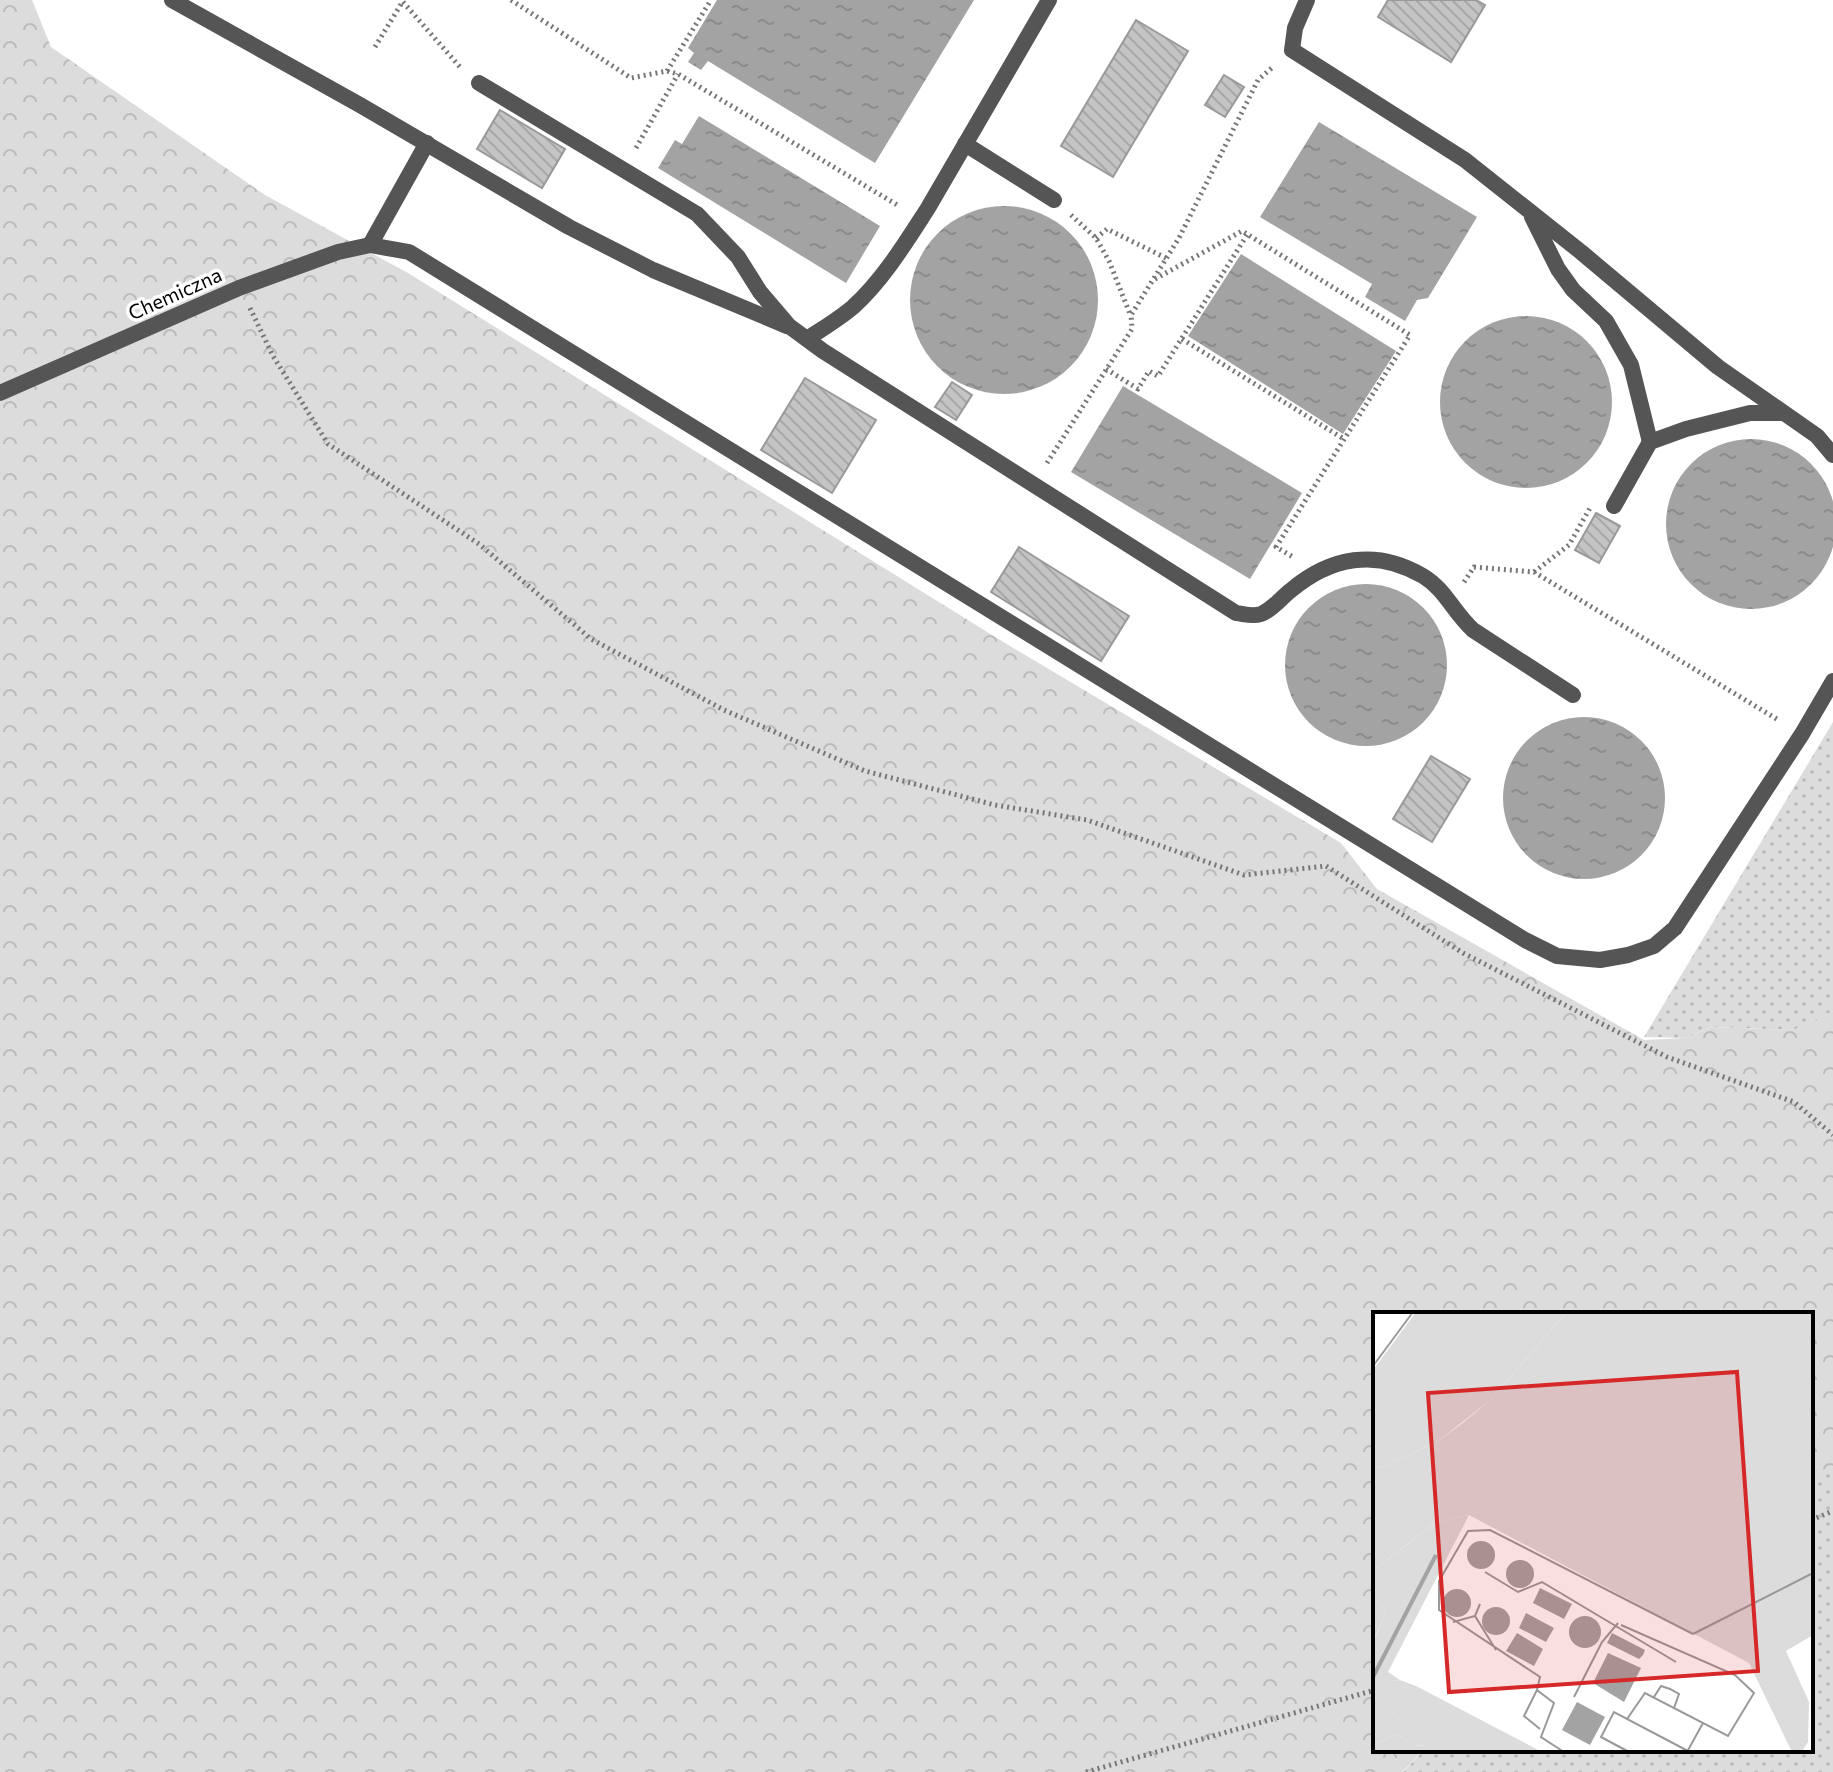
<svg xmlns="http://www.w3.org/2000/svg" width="1833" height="1772" font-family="Commissioner,sans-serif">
<defs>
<pattern id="grass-dots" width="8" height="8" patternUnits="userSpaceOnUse" patternTransform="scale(2)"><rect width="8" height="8" fill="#dcdcdc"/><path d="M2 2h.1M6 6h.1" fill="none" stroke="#bbb" stroke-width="1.8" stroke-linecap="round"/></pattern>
<pattern id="forest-crowns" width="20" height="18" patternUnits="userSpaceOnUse" patternTransform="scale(2)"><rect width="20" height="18" fill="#dcdcdc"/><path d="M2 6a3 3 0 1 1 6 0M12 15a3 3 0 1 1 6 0" fill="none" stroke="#bbb"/></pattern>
<pattern id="water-ripples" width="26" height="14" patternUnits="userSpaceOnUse" patternTransform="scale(2)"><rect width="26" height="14" fill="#a3a3a3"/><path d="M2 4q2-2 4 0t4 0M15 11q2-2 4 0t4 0" fill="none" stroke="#8b8b8b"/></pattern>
<pattern id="building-back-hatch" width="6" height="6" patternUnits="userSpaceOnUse" patternTransform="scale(2)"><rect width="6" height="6" fill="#c4c4c4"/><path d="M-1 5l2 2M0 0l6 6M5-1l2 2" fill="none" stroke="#a7a7a7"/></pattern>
</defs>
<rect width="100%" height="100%" fill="#fff"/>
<g fill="url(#grass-dots)">
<polygon points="1833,722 1833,1011 1794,1030 1712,1027 1685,1038 1644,1037"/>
<polygon points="1833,1466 1833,1772 1403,1772 1424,1750 1811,1750 1811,1475"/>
</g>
<polygon fill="url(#forest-crowns)" points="0,0 32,0 51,47 265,195 408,273 1005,643 1341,843 1377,889 1644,1040 1685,1038 1712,1027 1793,1030 1833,1011 1833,1466 1811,1475 1811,1314 1375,1314 1375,1750 1424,1750 1402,1772 0,1772"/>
<g fill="url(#water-ripples)">
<polygon points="717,0 974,0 875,163 708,61 701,70 688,62 694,53 688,48"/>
<polygon points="699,116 880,226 846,283 658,168 675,140 682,144"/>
<polygon points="1319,122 1477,217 1428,298 1417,300 1405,321 1365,297 1372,284 1260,217"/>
<circle cx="1004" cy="300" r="94"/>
<polygon points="1241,254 1396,351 1343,434 1188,336"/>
<circle cx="1526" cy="402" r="86"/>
<polygon points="1123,386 1302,493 1250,579 1071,472"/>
<circle cx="1751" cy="524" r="85"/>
<circle cx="1366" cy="665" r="81"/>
<circle cx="1584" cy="798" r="81"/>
</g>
<g fill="url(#building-back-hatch)" stroke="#999" stroke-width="2">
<polygon points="1388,0 1476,0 1485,5 1451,62 1378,17"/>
<polygon points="1136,20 1188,51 1113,177 1061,146"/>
<polygon points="1224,75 1244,87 1225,117 1205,105"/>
<polygon points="500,110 565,149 542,188 477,149"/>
<polygon points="805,378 876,420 832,493 761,450"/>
<polygon points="952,382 972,395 956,420 935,407"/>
<polygon points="1596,513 1620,526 1599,563 1575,550"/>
<polygon points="1019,547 1129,616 1101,661 991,592"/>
<polygon points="1431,756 1470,779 1432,842 1393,819"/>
</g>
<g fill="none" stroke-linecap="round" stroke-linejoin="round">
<g stroke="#777" stroke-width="5" stroke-dasharray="2 4" stroke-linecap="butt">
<polyline points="511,0 631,78 667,71 678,74 899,206"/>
<polyline points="403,2 460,67"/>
<polyline points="375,47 403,1"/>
<polyline points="667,71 711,0"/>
<polyline points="636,148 678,74"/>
<polyline points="1071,215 1096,238 1109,261 1130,314"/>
<polyline points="1096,238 1107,229 1168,259"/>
<polyline points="1155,279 1242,231 1410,335 1276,547 1293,557"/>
<polyline points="250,308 273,356 328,444 479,544 591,639 724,710 865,771 995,805 1087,820 1244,875 1326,866 1463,953 1667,1057 1794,1102 1833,1135"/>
<polyline points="1182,339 1344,439"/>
<polyline points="1106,369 1138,389 1149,371 1158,376 1247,235"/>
<polyline points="1047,463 1132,329 1131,315 1179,238 1258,80 1274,66"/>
<polyline points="1534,572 1569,545 1590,508"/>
<polyline points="1464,582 1474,567 1534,572 1780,721"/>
<polyline points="1811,1520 1833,1511"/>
<polyline points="1086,1772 1375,1690"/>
</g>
<g stroke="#555" stroke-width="16">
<polyline points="172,0 360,105 569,227 653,270 787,326"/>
<polyline points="1307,0 1295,28 1292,50 1465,160 1581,252 1718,367 1817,436 1833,455"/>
<path d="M479,83l218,131 41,43 22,35 29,34 34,25 413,262c9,1 16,4 25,1 11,-4 20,-16 29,-23 40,-34 86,-43 133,-15 22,13 31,37 50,54l100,65"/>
<polyline points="427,143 370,245 409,252 1525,940 1557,956 1600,960 1628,955 1654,946 1675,928 1802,734 1833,681"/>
<polyline points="965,144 1054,200"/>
<polyline points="1532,217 1558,269 1573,290 1606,321 1631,365 1650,442"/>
<path d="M807,339c15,-10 32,-20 46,-32 30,-27 53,-65 75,-99l121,-208"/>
<polyline points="1614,506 1650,442 1686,429 1750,413 1782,413"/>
</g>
<polyline stroke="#555" stroke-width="16" points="0,393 239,288 338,252 370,245"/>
</g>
<g text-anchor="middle" stroke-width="7" stroke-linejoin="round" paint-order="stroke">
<g font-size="20" fill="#000" stroke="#fff">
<text transform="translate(175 294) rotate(-24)" y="7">Chemiczna</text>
</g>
</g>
<g transform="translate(1373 1312)">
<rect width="440" height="440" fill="#fff"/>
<path d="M43,0h151l-77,88 -53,42 -57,26 -7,-2v-96zM96,203l-81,157 12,8 -9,1v31l38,26v7l-17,1 -14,-12 -25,10v-101l13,-30 -13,-18v-24l63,-49z" fill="#dcdcdc"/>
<path d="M194,0h246v323l-27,16 23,51 -1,40 -5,8 -11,2 -43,-89 -280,-148 -33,7 -63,49v-105l7,2 57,-26 26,-19 27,-23zM0,283l13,18 -13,29zM27,368l16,6 126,66h-169v-8l25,-10 14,12 17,-1 -1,-7 -37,-26 -8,-13 8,-18z" fill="#dcdcdc"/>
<path d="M94 243a14 14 0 1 1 28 0a14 14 0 1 1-28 0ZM133 262a14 14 0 1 1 28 0a14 14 0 1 1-28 0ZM167,276l32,16 -8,15 -31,-16zM70 291a14 14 0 1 1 28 0a14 14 0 1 1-28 0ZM109 309a14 14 0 1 1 28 0a14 14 0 1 1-28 0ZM153,301l28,15 -8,14 -27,-14zM196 320a16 16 0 1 1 32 0a16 16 0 1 1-32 0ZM144,321l26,16 -9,17 -28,-15zM239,321l33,17 -2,5 -4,4 -32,-16zM235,341l33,15 -17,34 -31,-19zM204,390l28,15 -15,28 -28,-15z" fill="#a3a3a3"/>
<path fill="none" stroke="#a3a3a3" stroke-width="4" d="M0,365l63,-122"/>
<path fill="none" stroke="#999" stroke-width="2" d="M0,54l40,-54M112,260l33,20 24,-10 134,80M102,304l21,34M80,310l22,-6 5,-12M248,313l114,50 19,18 -26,43 -83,-43 -18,26M320,322l120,-61M164,378l-13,26 16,13M201,385l28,-55 16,-19M281,385l7,-11 9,3 9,5 -5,14M191,440l-23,-15 13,-34 -17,-13 3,-13 -101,-67v-29l29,-50 22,-1 203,104M256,440l-28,-15 13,-25 74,39M314,440l16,-29"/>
<path fill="#d62828" fill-opacity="0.15" stroke="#d62828" stroke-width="4" d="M364,60l21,299 -309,21 -21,-299z"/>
<rect width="440" height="440" fill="none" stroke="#000" stroke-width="4"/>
</g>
</svg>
